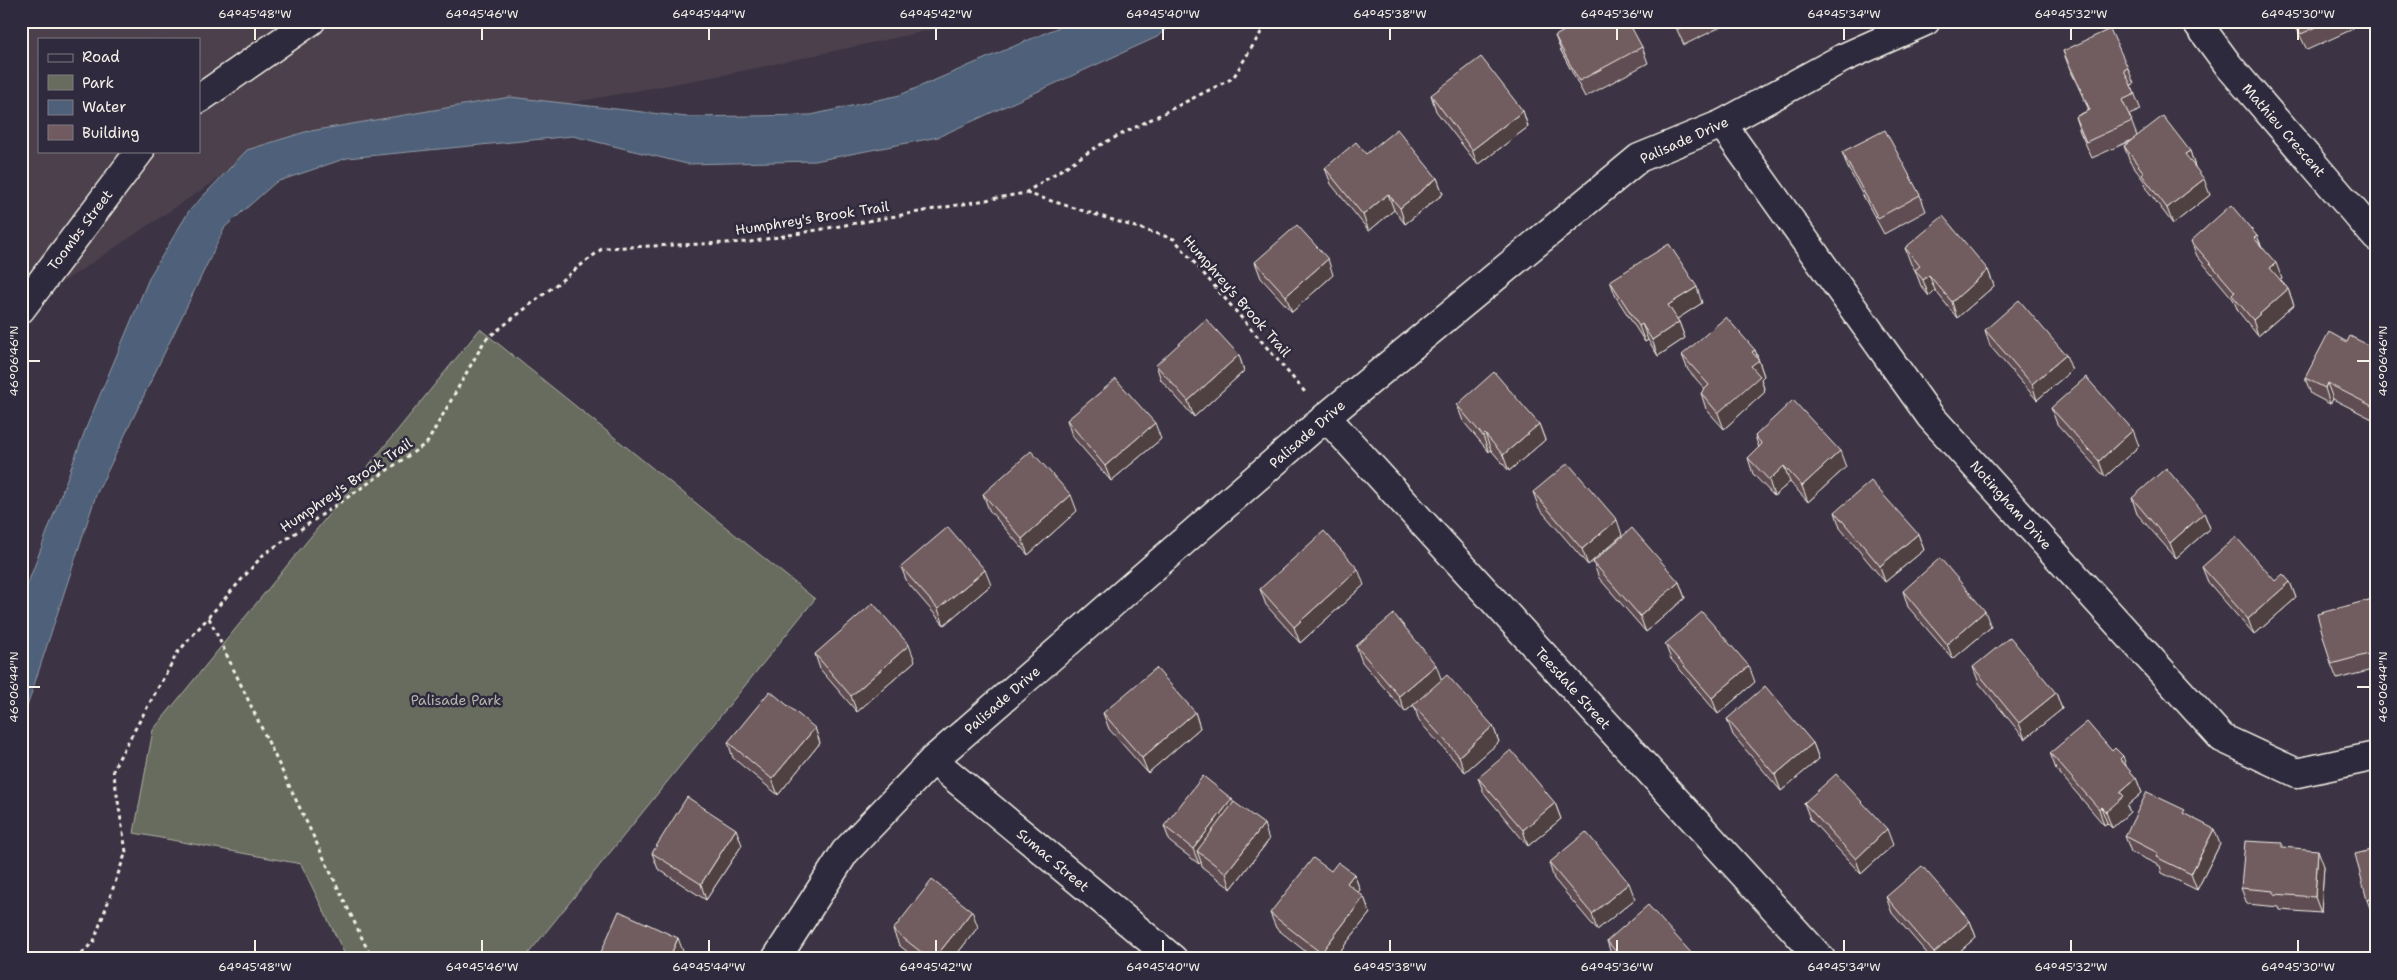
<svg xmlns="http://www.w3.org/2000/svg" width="2397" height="980" font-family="'Shantell Sans',sans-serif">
<rect width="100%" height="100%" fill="#3c3444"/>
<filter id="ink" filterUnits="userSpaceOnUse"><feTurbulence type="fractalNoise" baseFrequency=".02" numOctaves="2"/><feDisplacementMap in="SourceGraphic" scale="10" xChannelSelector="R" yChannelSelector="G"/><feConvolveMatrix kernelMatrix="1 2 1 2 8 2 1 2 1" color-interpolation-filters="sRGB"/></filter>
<g filter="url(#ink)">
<path fill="#4c404c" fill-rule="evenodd" d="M21,21h951l-244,53 -486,89 -221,147zM39,39h160v112h-160z"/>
<polygon fill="#686c5f" stroke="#aeaea4" points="480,329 815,599 524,959 347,959 301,864 134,833 153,730"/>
<polygon fill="#4f617a" stroke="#919ba6" points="1073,21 1175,21 1157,37 938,137 815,161 687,164 573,136 347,158 276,182 225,227 96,495 21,725 21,602 86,428 150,276 189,211 247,150 305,132 510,97 687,117 811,115 900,95"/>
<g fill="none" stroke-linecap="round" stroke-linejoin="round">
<defs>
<g id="minor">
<polyline points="2196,21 2229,66 2376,237"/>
<polyline points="199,99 311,21"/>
<polyline points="1722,124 1930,416 2222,738 2297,773 2376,756"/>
<polyline points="21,309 140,151"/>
<polyline points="1326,417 1821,959"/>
<polyline points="933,760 1173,959"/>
<polyline points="776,959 845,852 933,760 1326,417 1639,158 1722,124 1843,58 1926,21"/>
</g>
</defs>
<use href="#minor" stroke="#f4f1e8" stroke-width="31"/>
<g stroke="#f4f1e8" stroke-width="3" stroke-dasharray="4 4" stroke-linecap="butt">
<polyline points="1026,193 1174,239 1305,392"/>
<polyline points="209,618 372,959"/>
<polyline points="76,959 94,941 126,852 113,769 178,652 263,555 427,443 485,340 603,248 750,242 1025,193 1098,146 1233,78 1268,21"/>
</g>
<use href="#minor" stroke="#2f2a3d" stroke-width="28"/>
</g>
<g fill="#614e53" stroke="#f4f1e8">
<polygon points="1673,21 1733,21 1684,45"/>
<polygon points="2293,21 2350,21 2353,29 2307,50"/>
<polygon points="1555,36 1642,47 1648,63 1585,97 1561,51"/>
<polygon points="2063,51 2128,68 2134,84 2131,85 2141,110 2129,115 2137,136 2190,151 2195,167 2210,195 2173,224 2148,191 2144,181 2130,162 2124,146 2132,140 2092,158 2080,132 2075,117 2089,110 2069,67"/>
<polygon points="1431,95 1523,111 1528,127 1478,165 1436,111"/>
<polygon points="1842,152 1920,195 1926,211 1884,234 1848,168"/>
<polygon points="1366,154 1437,178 1443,194 1405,224 1394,210 1369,231 1331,184 1325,168"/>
<polygon points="2257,236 2261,245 2282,279 2280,280 2288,289 2294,305 2258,336 2238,311 2233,299 2197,256 2191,241"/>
<polygon points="1905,248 1988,270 1994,286 1957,318 1935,290 1929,296 1921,286 1915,270 1911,264"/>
<polygon points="1255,262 1333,275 1292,312 1261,278"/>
<polygon points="1610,281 1702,303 1677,319 1679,322 1685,338 1658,356 1648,340 1645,342 1616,297"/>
<polygon points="1985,330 2072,370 2037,400 1990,346"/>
<polygon points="2347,342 2376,349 2376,421 2333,399 2330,404 2311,394 2305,378"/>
<polygon points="1755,350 1764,376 1761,379 1765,392 1724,429 1706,409 1701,393 1705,389 1688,370 1682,355"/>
<polygon points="1239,355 1244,371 1194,417 1161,380 1156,365"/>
<polygon points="1457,405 1539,424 1545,440 1509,471 1491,450 1489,452 1463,421"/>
<polygon points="2051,408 2139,446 2105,477 2057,424"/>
<polygon points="1067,420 1161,439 1111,481 1072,436"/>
<polygon points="1755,436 1846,467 1808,502 1790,482 1774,496 1753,474 1748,458 1759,448"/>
<polygon points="1533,492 1622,535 1588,565 1539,508"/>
<polygon points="983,494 1077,511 1028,555 989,510"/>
<polygon points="2132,498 2204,513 2210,528 2176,558 2137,514"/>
<polygon points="1835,512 1918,534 1924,550 1885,582 1840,528"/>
<polygon points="1593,562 1679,582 1685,598 1646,632 1599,578"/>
<polygon points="901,567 991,585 944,625 907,582"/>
<polygon points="2202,567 2275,581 2290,582 2296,598 2254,635 2208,582"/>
<polygon points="1364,585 1300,643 1266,605 1260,589"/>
<polygon points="1903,591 1991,627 1953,659 1908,607"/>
<polygon points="2376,598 2376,669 2337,679 2331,664"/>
<polygon points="1665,644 1755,682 1718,714 1671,659"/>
<polygon points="1356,646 1442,680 1493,726 1499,742 1465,772 1419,721 1414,705 1405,712 1362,662"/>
<polygon points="815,654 915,661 857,712 820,669"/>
<polygon points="1973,667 2056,693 2062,709 2025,739 1979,683"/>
<polygon points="1195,712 1200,728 1148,773 1109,729 1103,713"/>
<polygon points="1727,719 1813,743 1819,759 1781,791 1733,735"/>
<polygon points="815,728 820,743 778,795 733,758 728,742"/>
<polygon points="2112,751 2136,778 2142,793 2127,806 2130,812 2112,828 2107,823 2104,825 2056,769 2050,753"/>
<polygon points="1478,778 1555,803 1561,819 1528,846 1484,793"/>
<polygon points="1233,803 1269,840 1231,889 1202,867 1201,862 1199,864 1170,842 1164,826"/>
<polygon points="1804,803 1893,845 1861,874 1810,819"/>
<polygon points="2186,815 2220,844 2197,890 2162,873 2160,866 2131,852 2125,836"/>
<polygon points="742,845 706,900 658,869 652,853"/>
<polygon points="2284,848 2324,866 2321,913 2280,910 2279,907 2247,904 2241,888"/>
<polygon points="2376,849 2376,915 2373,916 2367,900"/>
<polygon points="1549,863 1635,899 1597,930 1554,879"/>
<polygon points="1331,871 1354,874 1360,890 1358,892 1364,897 1370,913 1334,959 1315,959 1276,928 1270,913"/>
<polygon points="1886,897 1970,921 1976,937 1951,959 1932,959 1892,913"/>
<polygon points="978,927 953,959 916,959 899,945 893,930"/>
<polygon points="1607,941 1693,955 1694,959 1614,959 1612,957"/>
</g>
<g fill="#4f4043" stroke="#f4f1e8">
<polygon points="1523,111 1528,127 1478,165 1472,150"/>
<polygon points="2190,151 2195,167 2191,170 2185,154"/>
<polygon points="1437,178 1443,194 1405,224 1400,208"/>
<polygon points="2204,179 2210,195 2173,224 2167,208"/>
<polygon points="1388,194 1394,210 1369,231 1363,215"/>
<polygon points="2257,236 2263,252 2254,238"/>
<polygon points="1328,259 1333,275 1292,312 1286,296"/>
<polygon points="2276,263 2282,279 2276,284 2270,268"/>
<polygon points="1988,270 1994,286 1957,318 1952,302"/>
<polygon points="1929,275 1935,290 1929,296 1923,280"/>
<polygon points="1697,287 1702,303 1674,321 1668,305"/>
<polygon points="2288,289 2294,305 2258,336 2253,320"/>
<polygon points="1679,322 1685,338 1658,356 1652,340"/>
<polygon points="1642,324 1648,340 1645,342 1639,326"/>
<polygon points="1755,350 1764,376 1761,379 1765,392 1724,429 1718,413 1751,366 1752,352"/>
<polygon points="1239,355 1244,371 1194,417 1188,401"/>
<polygon points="2066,355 2072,370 2037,400 2032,384"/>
<polygon points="2327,383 2333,399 2330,404 2325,388"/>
<polygon points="1155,423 1161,439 1111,481 1105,466"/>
<polygon points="1539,424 1545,440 1509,471 1503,455"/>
<polygon points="2133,430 2139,446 2105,477 2099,461"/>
<polygon points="1485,434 1491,450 1489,452 1483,436"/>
<polygon points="1840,451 1846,467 1808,502 1802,486"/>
<polygon points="1784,466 1790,482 1774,496 1769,480"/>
<polygon points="1071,495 1077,511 1028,555 1022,539"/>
<polygon points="2204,513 2210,528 2176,558 2170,543"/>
<polygon points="1617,520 1622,535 1588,565 1582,549"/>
<polygon points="1918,534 1924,550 1885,582 1880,566"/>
<polygon points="1358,569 1364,585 1300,643 1294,627"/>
<polygon points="985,570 991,585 944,625 938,609"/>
<polygon points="1679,582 1685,598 1646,632 1640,616"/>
<polygon points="2290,582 2296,598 2254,635 2248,619"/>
<polygon points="1985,611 1991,627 1953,659 1947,644"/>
<polygon points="909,645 915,661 857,712 851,696"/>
<polygon points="1436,665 1442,681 1405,712 1399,696"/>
<polygon points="1749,666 1755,682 1718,714 1712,698"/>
<polygon points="2056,693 2062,709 2025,739 2019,723"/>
<polygon points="1195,712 1200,728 1148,773 1142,758"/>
<polygon points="1493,726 1499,742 1465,772 1459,756"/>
<polygon points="815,728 820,743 778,795 772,779"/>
<polygon points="1813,743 1819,759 1781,791 1775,775"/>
<polygon points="2123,756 2128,772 2120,759"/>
<polygon points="2136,778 2142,793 2127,806 2130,812 2112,828 2106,812 2120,792"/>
<polygon points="1232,799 1238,815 1197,851 1201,862 1199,864 1193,849"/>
<polygon points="1555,803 1561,819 1528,846 1523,830"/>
<polygon points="2101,807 2107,823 2104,825 2099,809"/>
<polygon points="1264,824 1269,840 1231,889 1226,873"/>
<polygon points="736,829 742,845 706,900 701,884"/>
<polygon points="1887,829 1893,845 1861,874 1856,859"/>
<polygon points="2214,829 2220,844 2197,890 2191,874"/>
<polygon points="2318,850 2324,866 2321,913 2315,897"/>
<polygon points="1354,874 1360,890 1353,899 1347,883"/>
<polygon points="1629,883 1635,899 1597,930 1592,914"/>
<polygon points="1364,897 1370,913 1334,959 1323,959 1321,953"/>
<polygon points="972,911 978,927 953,959 934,959"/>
<polygon points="1970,921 1976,937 1951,959 1937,959 1934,953"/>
<polygon points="678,938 684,954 682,959 669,959"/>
</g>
<g fill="#715b60" stroke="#f4f1e8">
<polygon points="1582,21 1628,21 1642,47 1579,81 1555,36"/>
<polygon points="1674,21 1695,21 1678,29"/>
<polygon points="2295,21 2330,21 2301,34"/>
<polygon points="2110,29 2128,68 2124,70 2135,94 2122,100 2132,121 2086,142 2075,117 2090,110 2063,51"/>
<polygon points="1481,57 1523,111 1472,150 1431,95"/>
<polygon points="2163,116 2190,151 2185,154 2204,179 2167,208 2142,175 2144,173 2124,146"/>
<polygon points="1397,129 1437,178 1400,208 1388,194 1363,215 1325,168 1356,142 1366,154"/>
<polygon points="1885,130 1920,195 1878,218 1842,152"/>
<polygon points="2231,205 2257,236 2254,238 2276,263 2270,268 2288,289 2253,320 2232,295 2235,292 2191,241"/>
<polygon points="1943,216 1988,270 1952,302 1929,275 1923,280 1915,270 1920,266 1905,248"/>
<polygon points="1297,225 1328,259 1286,296 1255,262"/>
<polygon points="1669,244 1697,287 1668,305 1679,322 1652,340 1642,324 1639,326 1610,281"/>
<polygon points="2019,300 2066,355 2032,384 1985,330"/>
<polygon points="1726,317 1755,350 1752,352 1759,360 1751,366 1760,376 1718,413 1701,393 1709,385 1682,355"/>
<polygon points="1206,319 1239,355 1188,401 1156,365"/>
<polygon points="2329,332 2347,342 2350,336 2376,349 2376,408 2327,383 2325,388 2305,378"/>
<polygon points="1494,372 1539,424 1503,455 1485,434 1483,436 1457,405"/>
<polygon points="2086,377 2133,430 2099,461 2051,408"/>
<polygon points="1116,379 1155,423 1105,466 1067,420"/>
<polygon points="1793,400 1840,451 1802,486 1784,466 1769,480 1748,458 1762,444 1755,436"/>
<polygon points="1031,451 1071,495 1022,539 983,494"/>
<polygon points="1568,463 1617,520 1582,549 1533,492"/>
<polygon points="2166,468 2204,513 2170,543 2132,498"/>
<polygon points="1871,481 1918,534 1880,566 1835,512"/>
<polygon points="948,527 985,570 938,609 901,567"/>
<polygon points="1632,528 1679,582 1640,616 1593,562"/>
<polygon points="1324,531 1358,569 1294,627 1260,589"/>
<polygon points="2236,537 2275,581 2283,574 2290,582 2248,619 2202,567"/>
<polygon points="1940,558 1985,611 1947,644 1903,591"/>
<polygon points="2376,598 2376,652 2331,664 2317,614"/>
<polygon points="873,603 909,645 851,696 815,654"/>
<polygon points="1702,612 1749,666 1712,698 1665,644"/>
<polygon points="1394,614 1436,665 1399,696 1356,646"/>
<polygon points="2010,637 2056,693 2019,723 1973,667"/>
<polygon points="1156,668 1195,712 1142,758 1103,713"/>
<polygon points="1447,675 1493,726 1459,756 1413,705"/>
<polygon points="1765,686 1813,743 1775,775 1727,719"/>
<polygon points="770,691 815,728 772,779 728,742"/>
<polygon points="2087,722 2112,751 2115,748 2123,756 2120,759 2136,778 2120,792 2124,796 2106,812 2101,807 2099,809 2050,753"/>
<polygon points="1511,750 1555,803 1523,830 1478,778"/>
<polygon points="1836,774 1887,829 1856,859 1804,803"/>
<polygon points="1203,776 1232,799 1193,849 1164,826"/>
<polygon points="2147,792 2185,810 2183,813 2214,829 2191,874 2156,857 2158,853 2125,836"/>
<polygon points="687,797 736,829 701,884 652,853"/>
<polygon points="1234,802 1264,824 1226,873 1197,851"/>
<polygon points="1586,832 1629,883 1592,914 1549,863"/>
<polygon points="2245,841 2282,843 2282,847 2318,850 2315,897 2274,894 2274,891 2241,888"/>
<polygon points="2376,849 2376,897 2367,900 2355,854"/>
<polygon points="1313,858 1331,871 1338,862 1354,874 1347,883 1364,897 1321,953 1270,913"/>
<polygon points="1922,866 1970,921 1934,953 1886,897"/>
<polygon points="932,880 972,911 934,959 930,959 893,930"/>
<polygon points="1648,905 1693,955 1689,959 1622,959 1607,941"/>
<polygon points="619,911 678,938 669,959 598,959"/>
<polygon points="1397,953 1404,959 1392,959"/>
<polygon points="2000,954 2004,959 1994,959"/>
<polygon points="1033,955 1038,959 1031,959"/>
</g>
</g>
<path fill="none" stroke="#f4f1e8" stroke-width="2" d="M255,28v12M482,28v12M709,28v12M936,28v12M1163,28v12M1390,28v12M1617,28v12M1844,28v12M2071,28v12M2298,28v12M28,361h12M2357,361h13M28,687h12M2357,687h13M255,940v12M482,940v12M709,940v12M936,940v12M1163,940v12M1390,940v12M1617,940v12M1844,940v12M2071,940v12M2298,940v12"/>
<g text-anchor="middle" stroke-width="5" stroke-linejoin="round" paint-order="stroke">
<g font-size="14" fill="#f4f1e8" stroke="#2f2a3d">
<text transform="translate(2284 130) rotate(49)" y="5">Mathieu Crescent</text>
<text transform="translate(1684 140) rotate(-24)" y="5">Palisade Drive</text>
<text transform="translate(812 218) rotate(-9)" y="5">Humphrey's Brook Trail</text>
<text transform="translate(80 230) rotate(-53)" y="5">Toombs Street</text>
<text transform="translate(1237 296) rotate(49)" y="5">Humphrey's Brook Trail</text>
<text transform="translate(1307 434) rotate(-41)" y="5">Palisade Drive</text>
<text transform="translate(346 485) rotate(-34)" y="5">Humphrey's Brook Trail</text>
<text transform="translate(2011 505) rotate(48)" y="5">Notingham Drive</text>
<text transform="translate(1573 688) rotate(48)" y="5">Teesdale Street</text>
<text transform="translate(1002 700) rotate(-41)" y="5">Palisade Drive</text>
<text transform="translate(1053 860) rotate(40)" y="5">Sumac Street</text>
</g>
<g font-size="14" fill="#b5b5aa" stroke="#2f2a3d">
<text x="456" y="705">Palisade Park</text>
</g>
</g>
<rect width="2397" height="980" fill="none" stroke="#2f2a3d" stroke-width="55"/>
<rect x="38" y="38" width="162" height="115" fill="#2f2a3d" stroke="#7e7a81"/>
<rect x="48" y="54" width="25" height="8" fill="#2f2a3d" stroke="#7e7a81"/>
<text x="82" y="62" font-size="15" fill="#f4f1e8">Road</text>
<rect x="48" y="75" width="25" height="15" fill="#686c5f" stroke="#7e7a81"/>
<text x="82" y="88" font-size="15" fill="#f4f1e8">Park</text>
<rect x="48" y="100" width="25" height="15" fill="#4f617a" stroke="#7e7a81"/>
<text x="82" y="112" font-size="15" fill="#f4f1e8">Water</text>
<rect x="48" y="125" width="25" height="15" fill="#715b60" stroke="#7e7a81"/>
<text x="82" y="138" font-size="15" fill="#f4f1e8">Building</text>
<rect x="28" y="28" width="2342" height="924" fill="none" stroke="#f4f1e8" stroke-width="2"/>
<g font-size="12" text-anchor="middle" fill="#f4f1e8">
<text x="255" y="18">64°45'48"W</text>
<text x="482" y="18">64°45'46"W</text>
<text x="709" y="18">64°45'44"W</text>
<text x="936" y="18">64°45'42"W</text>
<text x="1163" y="18">64°45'40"W</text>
<text x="1390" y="18">64°45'38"W</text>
<text x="1617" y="18">64°45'36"W</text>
<text x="1844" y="18">64°45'34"W</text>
<text x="2071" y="18">64°45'32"W</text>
<text x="2298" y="18">64°45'30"W</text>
<text transform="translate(14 361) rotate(-90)" y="4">46°06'46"N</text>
<text transform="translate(2383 361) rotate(-90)" y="4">46°06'46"N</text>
<text transform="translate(14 687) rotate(-90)" y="4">46°06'44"N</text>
<text transform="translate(2383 687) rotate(-90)" y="4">46°06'44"N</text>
<text x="255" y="971">64°45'48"W</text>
<text x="482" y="971">64°45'46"W</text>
<text x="709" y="971">64°45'44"W</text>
<text x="936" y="971">64°45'42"W</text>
<text x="1163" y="971">64°45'40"W</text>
<text x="1390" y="971">64°45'38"W</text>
<text x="1617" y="971">64°45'36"W</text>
<text x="1844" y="971">64°45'34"W</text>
<text x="2071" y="971">64°45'32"W</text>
<text x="2298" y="971">64°45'30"W</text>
</g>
</svg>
